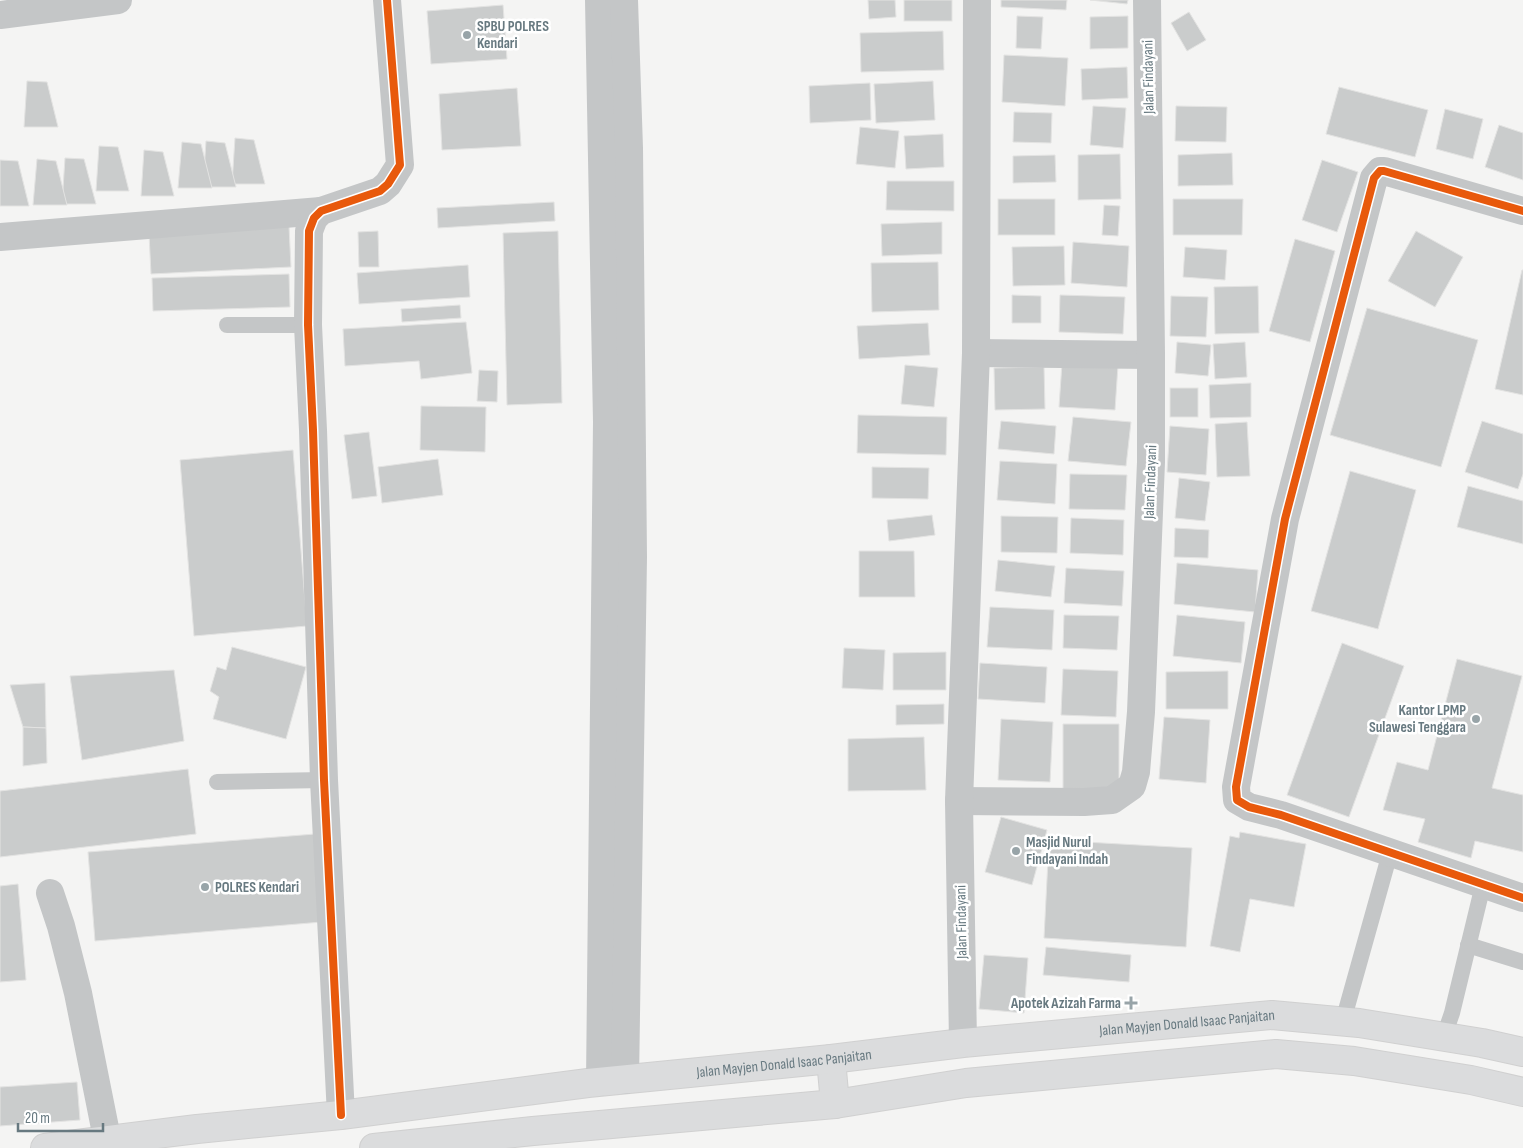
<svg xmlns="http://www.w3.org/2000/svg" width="1523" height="1148" font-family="'Sofia Sans Condensed',sans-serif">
<rect width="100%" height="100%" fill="#f4f4f3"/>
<g fill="#cacccc" stroke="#e3e3e2">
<polygon points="868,0 895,0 896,17 869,19"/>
<rect x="904" y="0" width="48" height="21"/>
<polygon points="1001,0 1067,0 1066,10 1001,7"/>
<polygon points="1090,0 1128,0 1127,4"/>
<polygon points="503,5 507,59 431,64 427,11"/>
<polygon points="1189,12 1206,40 1187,51 1171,23"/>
<polygon points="1017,16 1043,17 1041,49 1016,48"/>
<polygon points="1128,16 1128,48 1090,49 1090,17"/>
<polygon points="943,31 944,70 861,72 860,33"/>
<polygon points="1004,55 1068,58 1065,106 1002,102"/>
<polygon points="1127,67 1128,98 1082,100 1081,69"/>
<polygon points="27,81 47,82 58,127 24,127"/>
<polygon points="933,81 935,120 876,123 874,84"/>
<polygon points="870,83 871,120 810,123 809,86"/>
<polygon points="1339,87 1428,110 1415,157 1326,134"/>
<polygon points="517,88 521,146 442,150 439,94"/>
<polygon points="1093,106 1126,108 1123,148 1090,145"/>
<polygon points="1176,106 1227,107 1226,142 1175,141"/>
<polygon points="1445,109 1483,119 1473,159 1436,149"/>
<polygon points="1014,112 1052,113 1051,143 1013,142"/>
<polygon points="1499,125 1523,133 1523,180 1485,167"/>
<polygon points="860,127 899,131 895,168 856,164"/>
<polygon points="943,134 944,167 906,169 904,136"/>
<polygon points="235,138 254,140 265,184 232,184"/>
<polygon points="206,141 225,143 236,187 203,187"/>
<polygon points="182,142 201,144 212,188 178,188"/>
<polygon points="99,146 118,147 129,191 96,191"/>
<polygon points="144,150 163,152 174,196 141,196"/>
<polygon points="1232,153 1233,185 1178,186 1178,155"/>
<polygon points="1120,154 1121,199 1078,200 1078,155"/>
<polygon points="1055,155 1056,182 1013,183 1013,156"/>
<polygon points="65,158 84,159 96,204 62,204"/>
<polygon points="37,159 56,161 67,205 33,205"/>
<polygon points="0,160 18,161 29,206 0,206"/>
<polygon points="1322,160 1358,172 1337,232 1302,220"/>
<polygon points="887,181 954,181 954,211 886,210"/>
<rect x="998" y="199" width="57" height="36"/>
<polygon points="1173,199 1243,199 1242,235 1173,235"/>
<polygon points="554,202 555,221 438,228 437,208"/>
<polygon points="1104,205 1120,206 1118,236 1102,235"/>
<polygon points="942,222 942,254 882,256 881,224"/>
<polygon points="289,226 291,267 151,274 149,234"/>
<polygon points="378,231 379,267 359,267 358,232"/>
<polygon points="558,231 562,403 507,405 503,233"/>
<polygon points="1416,231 1463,257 1435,307 1388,281"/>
<polygon points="1295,239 1335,251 1310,342 1269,331"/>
<polygon points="1073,242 1129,246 1127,287 1071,283"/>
<polygon points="1064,246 1065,285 1013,286 1012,247"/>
<polygon points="1185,247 1227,250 1225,280 1183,277"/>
<polygon points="938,262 939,310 872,312 871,263"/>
<polygon points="468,265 470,297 359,304 357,273"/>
<polygon points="1522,270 1523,270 1523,395 1495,389"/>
<polygon points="289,274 290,307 153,311 152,278"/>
<polygon points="1258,286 1259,333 1215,334 1214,287"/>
<polygon points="1012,295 1041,296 1041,323 1012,323"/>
<polygon points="1060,295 1125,297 1123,334 1059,332"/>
<polygon points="1171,296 1208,297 1206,337 1170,336"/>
<polygon points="460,305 461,318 402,322 401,309"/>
<polygon points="1367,308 1478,340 1441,467 1330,435"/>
<polygon points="466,322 472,373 421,379 419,361 345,366 343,329"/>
<polygon points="928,323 930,355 859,359 857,326"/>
<polygon points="1177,342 1211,345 1208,376 1175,373"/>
<polygon points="1245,342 1247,377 1215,379 1213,344"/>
<polygon points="1062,363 1118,365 1115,410 1059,407"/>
<polygon points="905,365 938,368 934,407 901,404"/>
<polygon points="1044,367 1045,409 995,410 994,368"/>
<polygon points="479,370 498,371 497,402 477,401"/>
<polygon points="1251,383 1251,417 1210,418 1209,385"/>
<rect x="1170" y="388" width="28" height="29"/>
<polygon points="421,406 486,407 485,452 420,450"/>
<polygon points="858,415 947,417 946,455 857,453"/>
<polygon points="1073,417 1131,422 1126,466 1068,461"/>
<polygon points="1001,421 1056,426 1054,454 998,449"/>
<polygon points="1482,421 1523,434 1523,474 1518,489 1465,472"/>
<polygon points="1247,422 1250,476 1217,477 1215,424"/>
<polygon points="1170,426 1209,429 1206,475 1167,472"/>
<polygon points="369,432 377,496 352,499 344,435"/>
<polygon points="293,450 307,626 194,636 180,460"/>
<polygon points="438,459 443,495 382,503 378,467"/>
<polygon points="1000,461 1057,464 1055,504 997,500"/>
<polygon points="872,467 929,468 928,499 872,498"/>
<polygon points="1350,471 1416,490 1378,629 1311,611"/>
<polygon points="1070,474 1127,475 1125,510 1069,509"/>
<polygon points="1179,478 1210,482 1205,521 1175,518"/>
<polygon points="1468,486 1523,501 1523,544 1457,527"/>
<polygon points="932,515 935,535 889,541 887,520"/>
<polygon points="1001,516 1058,517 1057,553 1001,552"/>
<polygon points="1071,518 1124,520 1123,555 1070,553"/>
<polygon points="1175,528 1209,530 1208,558 1174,557"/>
<polygon points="859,551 914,551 915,597 859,597"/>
<polygon points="998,560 1055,566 1051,597 995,591"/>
<polygon points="1177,563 1258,570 1255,612 1174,604"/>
<polygon points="1066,568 1124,571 1122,606 1064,603"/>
<polygon points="990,607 1054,610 1052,650 987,647"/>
<polygon points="1064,615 1119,616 1117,650 1063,648"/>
<polygon points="1177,615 1245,622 1241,663 1173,656"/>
<polygon points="1342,643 1404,666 1349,817 1287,795"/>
<polygon points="232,647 306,667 286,739 213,719 219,697 210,691 217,667 226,670"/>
<polygon points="844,648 885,650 883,690 842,688"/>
<polygon points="946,652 946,690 893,690 893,653"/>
<polygon points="1457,659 1522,676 1492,788 1523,795 1523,852 1475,841 1471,858 1418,842 1425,819 1383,810 1397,762 1428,770"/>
<polygon points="980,663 1047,667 1045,703 978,699"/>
<polygon points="1063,669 1118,671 1116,717 1061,715"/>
<polygon points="174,670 184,741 82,760 70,676"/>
<polygon points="1228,671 1228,709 1166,709 1166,672"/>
<polygon points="45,683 46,728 23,727 10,685"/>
<polygon points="944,704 944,724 896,725 896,705"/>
<polygon points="1164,717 1210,720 1206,783 1159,779"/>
<polygon points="1001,719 1053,722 1050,782 998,780"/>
<polygon points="1063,724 1119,724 1119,791 1063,792"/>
<polygon points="23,727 46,728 47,763 23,766"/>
<polygon points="924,737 926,790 848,791 848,739"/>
<polygon points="188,769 196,834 0,857 0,791"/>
<polygon points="1001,817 1047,830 1032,885 985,872"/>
<polygon points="1240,832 1306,844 1294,907 1250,899 1240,952 1210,946 1230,836 1239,838"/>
<polygon points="315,834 322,922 95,941 88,852"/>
<polygon points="1049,840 1192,848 1186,947 1044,938"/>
<polygon points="18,884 26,980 0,982 0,886"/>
<polygon points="1046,947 1131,955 1129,982 1043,975"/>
<polygon points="984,955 1028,958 1024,1013 979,1009"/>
<polygon points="77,1082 80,1120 0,1126 0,1087"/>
</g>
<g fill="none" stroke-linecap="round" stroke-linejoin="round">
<defs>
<g id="trunk">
<polyline points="831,1059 835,1104"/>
<path id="s1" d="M45,1148l152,-19 144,-14 247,-32 243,-24 132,-16 309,-28 87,8 123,20 41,9"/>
<polyline points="374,1148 533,1131 835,1104 966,1083 1276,1054 1354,1061 1471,1080 1523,1092"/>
</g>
</defs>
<use href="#trunk" stroke="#d0d0d0" stroke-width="30"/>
<g stroke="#c4c6c7" stroke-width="16">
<polyline points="227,325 308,325"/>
<polyline points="217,782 324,780"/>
<polyline points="1468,945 1523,962"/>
<polyline points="1343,1021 1390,853"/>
<polyline points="1444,1036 1452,1013 1483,885"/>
</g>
<g stroke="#c4c6c7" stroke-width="28">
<polyline points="599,0 607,422 600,1082"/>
<polyline points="624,0 629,148 633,557 625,1080"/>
<polyline points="0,15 118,0"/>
<polyline points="1523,211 1384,171 1380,171 1374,178 1285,519 1236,787 1237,800 1249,807 1281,815 1523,898"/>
<polyline points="0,237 321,211"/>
<polyline points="976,353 1151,355"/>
<polyline points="959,801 1084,802 1112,800 1132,786 1136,772 1141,712 1151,462 1151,355 1147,0"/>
<polyline points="50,893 61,926 78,993 109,1148"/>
<polyline points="963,1043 959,801 976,353 977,0"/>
<polyline points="341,1115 324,780 313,430 308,325 309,231 314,218 321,211 380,191 388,184 400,165 387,0"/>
</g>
<use href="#trunk" stroke="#dbdcdd" stroke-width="28"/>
<defs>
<g id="cycleway">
<polyline points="1523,211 1384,171 1380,171 1374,178 1285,519 1236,787 1237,800 1249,807 1281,815 1523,898"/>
<polyline points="341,1115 324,780 313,430 308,325 309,231 314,218 321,211 380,191 388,184 400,165 387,0"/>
</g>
</defs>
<use href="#cycleway" stroke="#fff" stroke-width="11"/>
<use href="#cycleway" stroke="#e8590c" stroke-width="8"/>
</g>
<g fill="#98a4a8" stroke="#fff" stroke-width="2">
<circle cx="467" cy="35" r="5"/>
<circle cx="1476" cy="719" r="5"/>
<circle cx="1016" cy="851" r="5"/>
<circle cx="205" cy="887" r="5"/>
<path d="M1128.5 995.5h5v5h5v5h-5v5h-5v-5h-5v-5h5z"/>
</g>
<g text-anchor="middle" stroke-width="5" stroke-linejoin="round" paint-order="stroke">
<g font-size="15" font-weight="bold" fill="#677980" stroke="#fff" text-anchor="start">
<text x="477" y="31">SPBU POLRES<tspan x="477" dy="17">Kendari</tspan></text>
<text x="1466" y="715" text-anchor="end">Kantor LPMP<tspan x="1466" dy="17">Sulawesi Tenggara</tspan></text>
<text x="1026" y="847">Masjid Nurul<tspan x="1026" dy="17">Findayani Indah</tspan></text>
<text x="215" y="892">POLRES Kendari</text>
<text x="1121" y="1008" text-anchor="end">Apotek Azizah Farma</text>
</g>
<g font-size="15" fill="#677980" stroke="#fff">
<text transform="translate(1148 77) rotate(-91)" y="5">Jalan Findayani</text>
<text transform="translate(1150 482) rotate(-88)" y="5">Jalan Findayani</text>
<text transform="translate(961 922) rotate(-91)" y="5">Jalan Findayani</text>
<text dy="5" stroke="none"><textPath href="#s1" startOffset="1149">Jalan Mayjen Donald Isaac Panjaitan</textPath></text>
<text dy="5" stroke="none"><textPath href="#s1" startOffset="744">Jalan Mayjen Donald Isaac Panjaitan</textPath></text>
</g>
</g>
<path d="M18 1123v8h85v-8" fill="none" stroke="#677980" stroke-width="2.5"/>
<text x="25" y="1123" font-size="15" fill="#677980" stroke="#ffffff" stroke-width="4" paint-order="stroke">20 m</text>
</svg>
